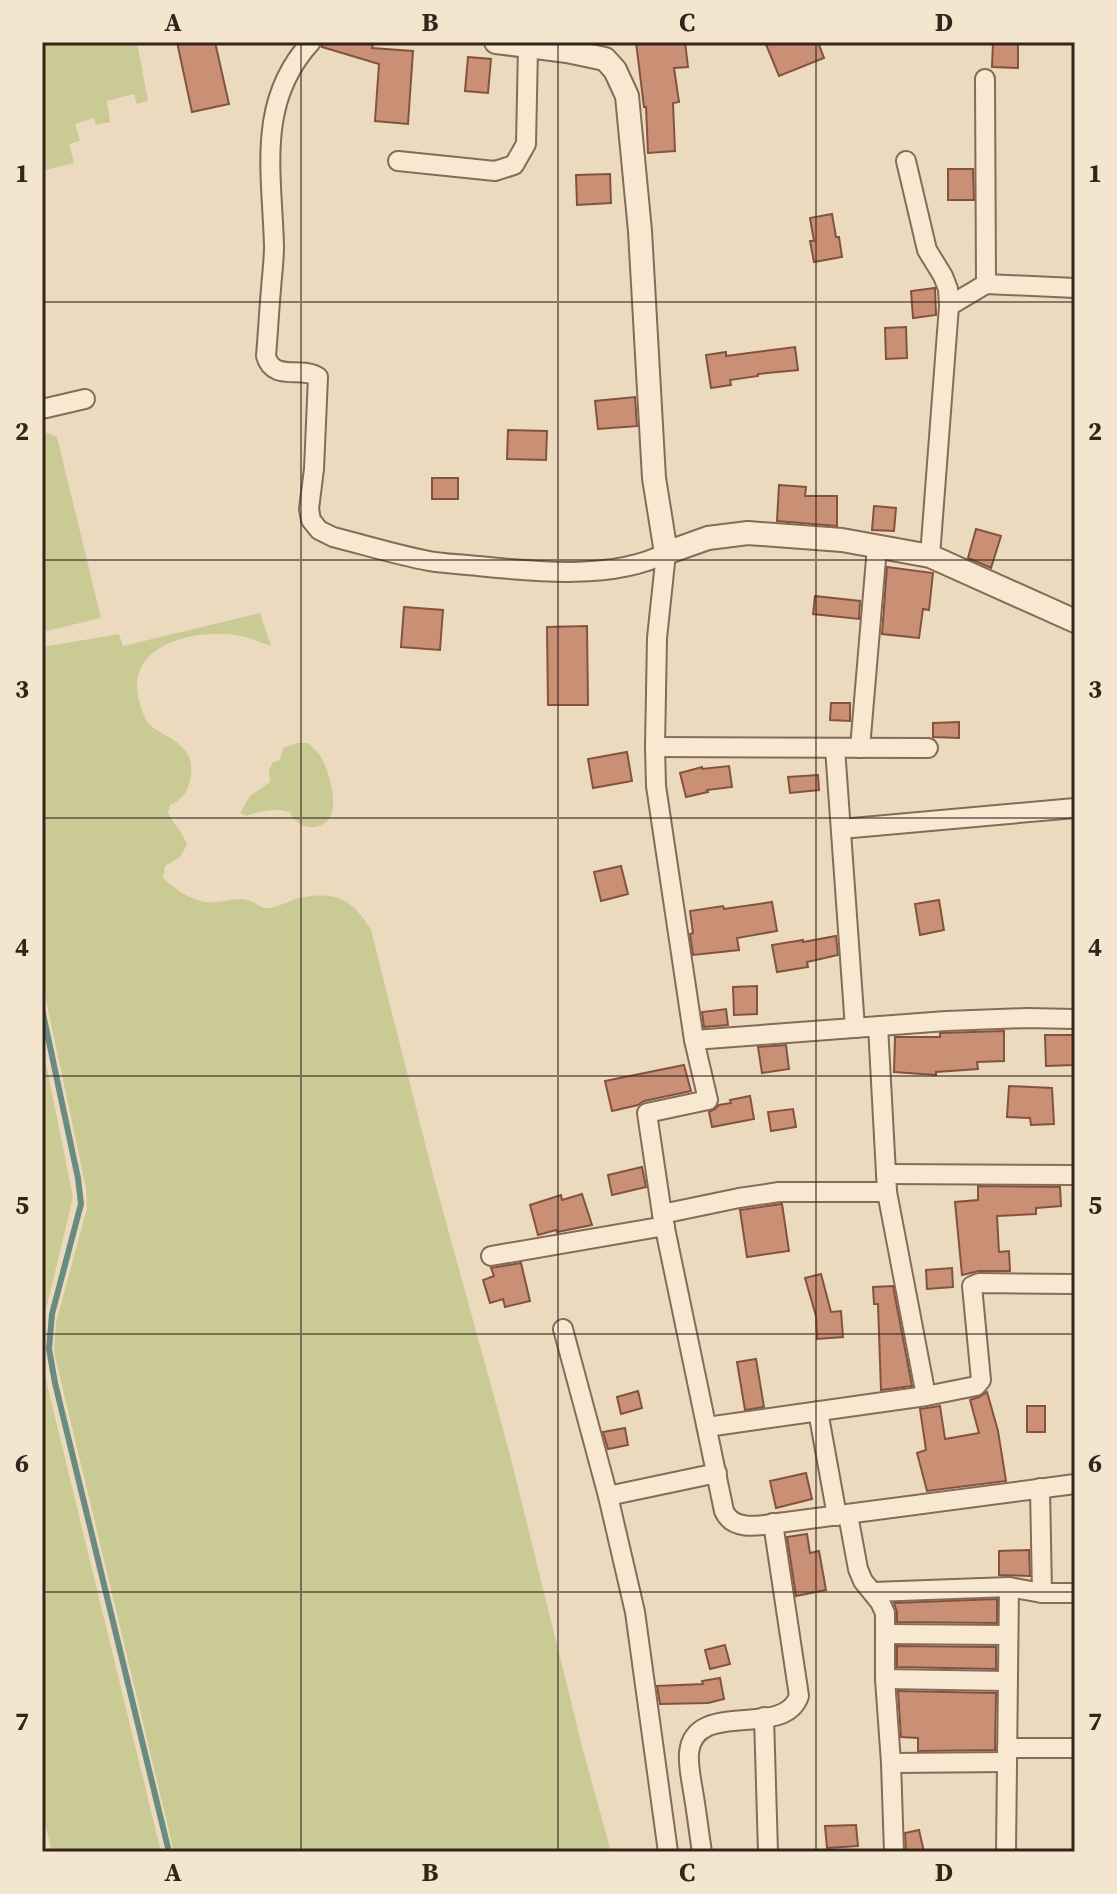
<svg xmlns="http://www.w3.org/2000/svg" width="1117" height="1894" font-family="'Source Serif 4',serif">
<rect width="100%" height="100%" fill="#ecdabf"/>
<g fill="#c9ca94">
<polygon points="42,42 137,42 148,101 137,104 134,94 107,101 110,122 96,125 94,118 75,124 80,141 69,144 74,163 42,171"/>
<polygon points="42,431 57,437 101,618 42,632"/>
<path d="M260,613l11,33c-10,-3 -20,-8 -30,-10 -44,-9 -120,8 -101,68 2,7 6,18 11,22 13,10 31,15 38,31 5,12 1,33 -8,41 -3,3 -7,5 -11,7l-2,8c6,12 15,19 19,32l-7,12 -15,9 -2,12c14,13 34,27 54,24 10,-1 21,-5 31,-2 8,2 12,9 22,8 12,-2 23,-10 35,-11 34,-6 50,6 66,33l61,241 77,280 74,299 28,102h-437l-120,-500 2,-29 31,-115 -1,-20 -44,-207v-334l77,-13 4,12z"/>
<path d="M297,743h11c4,4 10,9 13,14 8,13 17,47 9,60 -10,16 -34,12 -40,-5 -15,-4 -28,-2 -43,4l-7,-3 10,-17 20,-14 -1,-12 4,-8 7,-2 3,-12z"/>
<polygon points="42,1044 73,1197 45,1314 42,1334"/>
<polygon points="42,1355 44,1372 161,1852 52,1852 42,1811"/>
</g>
<g fill="none" stroke-linecap="round" stroke-linejoin="round">
<polyline stroke="#6a8c80" stroke-width="6" points="42,1009 78,1178 81,1204 52,1314 49,1349 55,1383 169,1852"/>
</g>
<g fill="#ca9076" stroke="#83533f" stroke-width="2">
<polygon points="177,42 215,42 229,104 192,112"/>
<polygon points="323,42 374,42 372,48 413,51 408,124 375,121 379,64 322,47"/>
<polygon points="636,42 685,42 688,67 674,68 679,102 673,103 675,151 648,153 646,107 644,107"/>
<polygon points="765,42 818,42 824,58 779,76"/>
<polygon points="993,42 1018,42 1018,68 992,67"/>
<polygon points="468,57 491,59 488,93 465,91"/>
<polygon points="948,169 973,169 974,200 948,200"/>
<polygon points="610,174 611,203 577,205 576,175"/>
<polygon points="832,214 836,237 839,237 842,257 814,262 810,241 814,241 810,218"/>
<polygon points="935,288 936,315 913,318 911,291"/>
<polygon points="906,327 907,358 886,359 885,328"/>
<polygon points="795,347 798,370 758,374 758,376 730,380 731,385 711,388 706,355 726,352 726,356"/>
<polygon points="635,397 637,426 598,429 595,401"/>
<polygon points="508,430 547,431 546,460 507,459"/>
<rect x="432" y="478" width="26" height="21"/>
<polygon points="779,485 806,487 805,496 837,496 837,526 777,521"/>
<polygon points="874,506 896,508 894,531 872,530"/>
<polygon points="976,529 1001,536 991,568 968,558"/>
<polygon points="887,567 933,573 929,610 923,609 919,638 882,634"/>
<polygon points="815,596 860,601 859,619 813,614"/>
<polygon points="404,607 443,610 440,650 401,647"/>
<polygon points="587,626 588,705 548,705 547,627"/>
<polygon points="831,703 850,703 850,721 830,720"/>
<polygon points="959,722 959,738 933,737 933,723"/>
<polygon points="627,752 632,781 593,788 588,759"/>
<polygon points="729,766 732,787 707,790 708,792 686,797 680,773 702,767 702,769"/>
<polygon points="818,775 819,790 790,793 788,777"/>
<polygon points="621,866 628,894 601,901 594,872"/>
<polygon points="939,900 944,930 920,935 915,904"/>
<polygon points="772,902 777,931 737,938 739,950 693,955 690,934 693,933 690,911 723,906 724,909"/>
<polygon points="836,936 838,955 807,962 808,967 777,972 772,945 803,940 803,942"/>
<polygon points="757,986 757,1014 734,1015 733,987"/>
<polygon points="726,1009 728,1025 704,1027 702,1012"/>
<polygon points="1004,1031 1004,1061 977,1062 978,1069 936,1072 936,1075 894,1072 895,1037 940,1037 940,1033"/>
<polygon points="1045,1035 1075,1035 1075,1065 1046,1066"/>
<polygon points="786,1045 789,1069 762,1073 758,1047"/>
<polygon points="684,1065 691,1091 644,1101 638,1105 612,1111 605,1081"/>
<polygon points="1009,1086 1052,1088 1054,1124 1031,1125 1030,1118 1007,1117"/>
<polygon points="750,1096 754,1119 712,1127 709,1112 715,1109 719,1105 731,1103 730,1100"/>
<polygon points="793,1109 796,1127 771,1131 768,1112"/>
<polygon points="642,1167 646,1187 612,1195 608,1175"/>
<polygon points="978,1186 1060,1187 1061,1206 1036,1208 1036,1214 997,1216 999,1252 1009,1251 1010,1271 979,1271 962,1275 955,1202 978,1200"/>
<polygon points="582,1194 592,1225 557,1232 556,1230 538,1235 530,1205 561,1195 562,1200"/>
<polygon points="782,1204 789,1251 747,1257 740,1210"/>
<polygon points="521,1263 530,1301 505,1307 503,1299 490,1303 483,1280 494,1276 491,1268"/>
<polygon points="952,1268 953,1287 927,1289 926,1270"/>
<polygon points="821,1274 831,1312 841,1311 843,1337 817,1339 816,1316 805,1278"/>
<polygon points="893,1286 912,1386 881,1390 878,1304 874,1304 873,1287"/>
<polygon points="756,1359 764,1407 745,1410 737,1362"/>
<polygon points="638,1391 642,1408 621,1414 617,1397"/>
<polygon points="987,1392 998,1431 1006,1481 927,1491 917,1453 926,1450 920,1409 940,1406 945,1439 979,1433 970,1400 979,1397"/>
<rect x="1027" y="1406" width="18" height="26"/>
<polygon points="625,1428 628,1445 608,1449 603,1432"/>
<polygon points="806,1473 812,1499 776,1508 770,1481"/>
<polygon points="807,1534 810,1553 819,1551 826,1590 796,1596 787,1537"/>
<polygon points="1029,1550 1030,1576 999,1575 999,1551"/>
<polygon points="997,1599 997,1623 897,1622 897,1612 894,1603"/>
<polygon points="725,1645 730,1664 710,1669 705,1650"/>
<polygon points="897,1646 996,1647 996,1669 897,1667"/>
<polygon points="720,1678 724,1699 708,1703 660,1704 657,1686 703,1684 702,1681"/>
<polygon points="898,1691 996,1693 995,1750 918,1751 918,1738 901,1737"/>
<polygon points="856,1825 858,1846 827,1848 825,1826"/>
<polygon points="919,1830 924,1852 906,1852 905,1833"/>
</g>
<g fill="none" stroke-linecap="round" stroke-linejoin="round">
<defs>
<g id="minor">
<path d="M311,42c-55,60 -39,130 -37,204 0,14 -2,29 -3,43 -2,22 -3,44 -5,67 7,26 36,10 52,21l-4,92 -5,40 2,11 8,10 14,7c32,8 64,18 96,24 16,3 33,3 49,5 57,6 137,14 188,-13"/>
<polyline points="985,79 986,284"/>
<polyline points="398,161 495,171 514,165 526,144 528,47"/>
<polyline points="906,161 927,250 943,276 948,289 949,306 930,556"/>
<polyline points="949,306 986,284 1075,288"/>
<polyline points="42,409 85,399"/>
<polyline points="666,553 657,638 655,747 656,786 694,1040"/>
<polyline points="655,747 928,748"/>
<polyline points="835,748 855,1028"/>
<polyline points="860,748 877,547"/>
<polyline points="841,829 1075,808"/>
<polyline points="878,1026 887,1192 779,1192 739,1198 662,1214 647,1113 708,1100 694,1040 946,1021 1027,1018 1075,1019"/>
<polyline points="886,1174 1075,1175"/>
<polyline points="887,1192 926,1396"/>
<path d="M662,1214l62,297c10,23 42,13 62,11l289,-38"/>
<polyline points="491,1256 665,1226"/>
<polyline points="563,1329 608,1496 635,1612 668,1852"/>
<polyline points="818,1411 837,1516"/>
<polyline points="707,1427 926,1396 976,1386 981,1380 972,1286 979,1283 1075,1284"/>
<polyline points="1040,1488 1042,1593"/>
<polyline points="608,1496 717,1473"/>
<polyline points="848,1515 858,1569 863,1581 880,1602 885,1613 885,1679 891,1763 894,1852"/>
<polyline points="873,1592 1009,1587 1042,1593 1075,1593"/>
<polyline points="886,1634 1007,1635"/>
<polyline points="885,1679 1007,1681"/>
<polyline points="764,1717 768,1852"/>
<polyline points="1007,1748 1075,1748"/>
<polyline points="891,1763 1007,1762"/>
<path d="M702,1852c-3,-19 -5,-37 -8,-55 -2,-14 -6,-29 -5,-44 5,-55 95,-13 110,-57l-26,-173"/>
<polyline points="1006,1852 1009,1587"/>
</g>
<polyline id="tertiary" points="496,42 567,51 605,59 615,70 627,96 640,231 654,478 666,553 708,538 748,533 842,540 930,556 1075,621"/>
</defs>
<use href="#minor" stroke="#856b58" stroke-width="22"/>
<use href="#tertiary" stroke="#856b58" stroke-width="26"/>
<use href="#minor" stroke="#f8e8d2" stroke-width="18"/>
<use href="#tertiary" stroke="#f8e8d2" stroke-width="22"/>
</g>
<path fill="none" stroke="#34251c" stroke-width="2" stroke-opacity="0.55" d="M301,42v1810M558,42v1810M816,42v1810M42,302h1033M42,560h1033M42,818h1033M42,1076h1033M42,1334h1033M42,1592h1033"/>
<rect width="1117" height="1894" fill="none" stroke="#f4e5cf" stroke-width="88"/>
<rect x="44" y="44" width="1029" height="1806" fill="none" stroke="#34251c" stroke-width="3"/>
<g font-size="26" text-anchor="middle" font-weight="bold" fill="#34251c">
<text x="173" y="31">A</text>
<text x="430" y="31">B</text>
<text x="687" y="31">C</text>
<text x="944" y="31">D</text>
<text x="22" y="182">1</text>
<text x="1095" y="182">1</text>
<text x="22" y="440">2</text>
<text x="1095" y="440">2</text>
<text x="22" y="698">3</text>
<text x="1095" y="698">3</text>
<text x="22" y="956">4</text>
<text x="1095" y="956">4</text>
<text x="22" y="1214">5</text>
<text x="1095" y="1214">5</text>
<text x="22" y="1472">6</text>
<text x="1095" y="1472">6</text>
<text x="22" y="1730">7</text>
<text x="1095" y="1730">7</text>
<text x="173" y="1881">A</text>
<text x="430" y="1881">B</text>
<text x="687" y="1881">C</text>
<text x="944" y="1881">D</text>
</g>
</svg>
